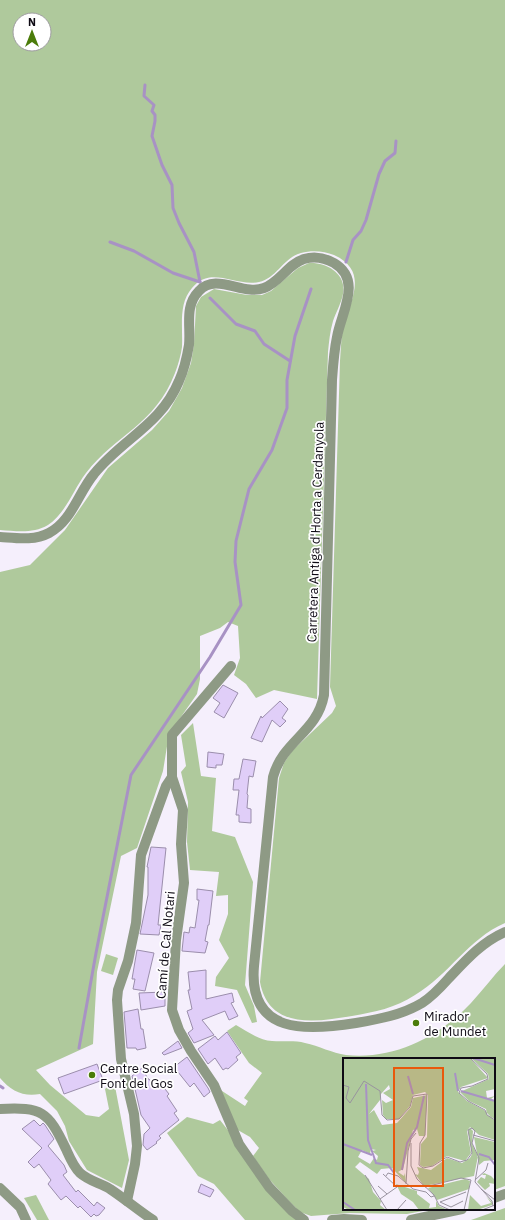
<svg xmlns="http://www.w3.org/2000/svg" width="505" height="1220" font-family="'IBM Plex Sans',sans-serif">
<rect width="100%" height="100%" fill="#f5effc"/>
<g fill="#afc99c" fill-rule="evenodd">
<path d="M0,0h505v923c-37,16 -56,52 -90,72 -20,13 -40,17 -63,21 -36,6 -83,14 -92,-34l19,-204 5,-15 8,-12 40,-38 4,-7 -6,-19 10,-326c1,-12 1,-25 4,-36 7,-26 25,-54 -10,-70 -10,-4 -22,-5 -33,-2 -18,5 -24,25 -42,29 -24,5 -48,-17 -67,6 -14,16 -9,39 -10,59 -1,8 -4,18 -7,26 -20,52 -59,61 -89,100 -13,17 -20,40 -38,52 -15,9 -32,6 -48,5zM20,20h24v24h-24z"/>
<path d="M309,263c18,-1 38,11 34,31 -2,10 -7,18 -10,27 -3,10 -4,21 -5,31l-11,347 -43,-9 -18,8 -10,-14 -12,-9 6,-17 -2,-32 -10,-4 -8,6 -20,8v43l-3,15 -28,40 -6,37 -26,77 -16,8 -24,116 -4,72 -57,26 14,15 36,30 13,2 10,-8 -4,-20 9,-8 15,79 -7,28 -35,-18 -18,-29 -4,-15 -8,-15 -17,-17c-17,3 -29,-3 -40,-16v-506l30,-7 35,-35 43,-62 44,-38 17,-19 13,-23 9,-25 3,-19 2,-38 5,-9 13,-8 33,6h15l9,-4 27,-23z"/>
<polygon points="193,723 201,776 216,778 212,831 235,837 253,882 245,985 254,1006 257,1022 252,1023 237,990 215,986 216,977 229,958 219,940 228,914 228,895 216,896 219,872 190,870 187,842 188,802 181,772 186,766 181,735"/>
<polygon points="106,954 118,958 113,975 101,971"/>
<path d="M505,964v222l-11,4v-131h-150v150h89l-26,5 -57,-1 -39,3 -11,-4 -12,-12 -19,-21 -16,-23 6,-8 -9,-11 -14,-8 -17,-40 26,17 3,-5 -4,-3 18,-25 -13,-10 -22,-32 9,-6c12,7 23,15 36,16 11,1 23,-1 33,2 14,3 27,10 41,12 48,5 93,-18 125,-52 12,-13 22,-27 34,-39z"/>
<polygon points="187,1117 213,1124 220,1120 298,1220 245,1220 214,1184 198,1176 167,1133"/>
<polygon points="36,1195 49,1220 37,1220 24,1198"/>
<polygon points="505,1208 505,1220 471,1220"/>
</g>
<g fill="none" stroke-linecap="round" stroke-linejoin="round">
<g stroke="#a892c4" stroke-width="3">
<polyline points="145,85 144,96 154,105 152,111 155,115 155,121 152,136 162,165 172,185 173,208 179,223 194,252 200,282"/>
<polyline points="110,242 134,251 173,273 200,282"/>
<polyline points="346,262 353,240 361,231 366,220 379,174 385,161 395,153 396,141"/>
<polyline points="210,298 236,324 255,331 264,344 290,361"/>
<polyline points="79,1048 96,953 131,775 210,657 241,605 235,562 236,541 249,489 272,450 287,408 287,380 295,336 311,289"/>
<polyline points="0,1086 3,1088"/>
</g>
</g>
<g fill="#e0cef8" stroke="#9b8eac">
<polygon points="223,685 238,693 224,718 214,712 220,703 213,698"/>
<polygon points="280,701 288,709 282,718 286,721 280,727 272,720 262,742 251,738 261,716 262,718"/>
<polygon points="208,752 224,754 222,765 216,765 216,768 207,767"/>
<polygon points="243,759 256,761 253,777 249,776 247,794 248,795 247,808 251,809 251,823 239,822 239,815 236,815 239,790 233,790 234,779 239,779"/>
<polygon points="151,847 166,848 158,925 161,925 159,935 140,934 148,895 148,867 147,867"/>
<polygon points="197,889 213,891 209,925 208,925 205,941 208,942 205,953 182,951 184,932 189,933 190,927 195,928 199,900 197,900"/>
<polygon points="137,950 154,953 145,991 133,989 135,979 132,979"/>
<polygon points="206,970 206,999 232,993 234,1002 231,1003 238,1016 229,1020 225,1011 202,1020 214,1035 194,1043 188,1033 193,1029 187,1011 192,1009 188,990 190,990 188,972"/>
<polygon points="165,992 165,1006 141,1010 139,993"/>
<polygon points="138,1009 141,1029 143,1029 146,1048 137,1050 136,1048 127,1048 124,1012"/>
<polygon points="227,1032 241,1053 236,1057 238,1060 228,1069 226,1068 223,1070 215,1058 208,1064 198,1049 215,1036 218,1040"/>
<polygon points="178,1041 182,1048 164,1055 162,1053"/>
<polygon points="187,1057 208,1088 210,1092 204,1097 194,1083 190,1087 174,1067"/>
<polygon points="97,1064 103,1080 64,1094 58,1078"/>
<polygon points="142,1068 148,1079 149,1079 156,1088 161,1084 169,1094 167,1096 177,1111 174,1113 179,1120 159,1136 161,1138 156,1142 157,1143 147,1150 143,1145 144,1134 150,1128 141,1115 132,1076"/>
<polygon points="34,1120 40,1126 43,1123 45,1125 54,1139 48,1146 64,1165 67,1172 63,1175 76,1192 78,1190 94,1206 97,1202 105,1208 99,1215 96,1216 94,1214 91,1217 80,1206 78,1208 66,1196 61,1200 48,1184 51,1180 39,1164 34,1168 28,1162 42,1148 22,1129"/>
<polygon points="201,1184 214,1190 210,1197 198,1192"/>
</g>
<g fill="none" stroke-linecap="round" stroke-linejoin="round">
<g stroke="#8e9a85" stroke-width="10">
<polyline points="172,777 183,810 181,844 184,883 176,940 172,1010 179,1030 191,1051 214,1085 239,1144 269,1187 292,1211 304,1220"/>
<path d="M0,1109c42,-2 48,2 66,40 4,9 7,17 14,24 9,8 20,10 30,16 15,10 28,21 43,31"/>
<polyline points="0,1188 20,1207 26,1220"/>
<polyline points="494,1198 505,1194"/>
<polyline points="127,1201 135,1164 137,1146 134,1114 121,1059 117,1000 118,990 128,961 136,923 141,855 166,786 172,777 172,735 231,666"/>
<polyline points="332,1220 344,1219 362,1220"/>
<polyline points="411,1220 462,1209"/>
</g>
<path stroke="#8e9a85" stroke-width="10" d="M0,537c16,1 34,4 49,-4 23,-12 29,-40 45,-59 28,-35 67,-49 85,-93 5,-11 8,-24 10,-36 2,-19 -5,-39 10,-54 17,-19 44,5 65,-3 16,-6 24,-24 40,-29 10,-3 21,-1 30,4 29,17 7,50 3,74 -3,14 -4,29 -5,43l-8,315c-7,38 -41,45 -51,82l-19,189c-6,69 53,65 102,57 23,-4 46,-8 66,-20 11,-7 19,-16 27,-25 17,-18 33,-36 56,-46"/>
</g>
<g fill="#4b7c0a" stroke="#fff" stroke-width="1.5">
<circle cx="416" cy="1023" r="4"/>
<circle cx="92" cy="1075" r="4"/>
</g>
<g text-anchor="middle" stroke-width="3.5" stroke-linejoin="round" paint-order="stroke">
<g font-size="13" fill="#0e0a14" stroke="#fff">
<text transform="translate(315 532) rotate(-88)" y="5">Carretera Antiga d'Horta a Cerdanyola</text>
<text transform="translate(165 945) rotate(-85)" y="5">Camí de Cal Notari</text>
</g>
<g font-size="13" fill="#0e0a14" stroke="#fff" text-anchor="start">
<text x="424" y="1021">Mirador<tspan x="424" dy="15">de Mundet</tspan></text>
<text x="100" y="1073">Centre Social<tspan x="100" dy="15">Font del Gos</tspan></text>
</g>
</g>
<g transform="translate(343 1058)">
<rect width="152" height="152" fill="#f5effc"/>
<path d="M0,0h127l18,20 -27,9 -3,5 9,9 17,9 11,11v19l-16,-5 -9,-8 -3,4 4,22 -6,8 -18,-5 -15,10 -9,1 -3,-2 1,-21 6,-7 1,-42 -3,-3 -12,3 -3,11 -11,13h-13l-3,-4 -1,-15 4,3 7,-3 -10,-7 7,-4 -1,-4 -8,9 -1,6 -11,14 5,-4 8,15 15,-2 14,-16 2,-9 14,-3 -2,41h-6l-2,-7 -4,1 -10,39 -5,3 6,4 1,-3 1,10 -14,-15 -11,1 -4,5 -17,-12 -5,5 14,12 4,13 8,9 -1,4 6,5h-37l-6,-3zM28,91l5,1 -4,1 6,5 -1,4 -3,-2 -4,6 -12,-7 4,-7 8,4zM128,0h24v31l-9,2 1,7 8,-2 -4,3 4,3v17l-8,-4 -1,-6 -17,-8 -9,-9 29,-13 -1,-5zM127,70l3,3 -1,13 6,12 -4,20 -50,10 -9,-12 3,1 1,-3 -2,-5 14,3 16,-12 15,5 8,-5 2,-4 -4,-24zM131,79l21,5v18l-11,1 -5,4zM141,115l7,3 3,3 1,-2v7l-6,-1 1,3 -5,4 -8,-8 4,-5 4,2 1,-4h-4zM122,121l5,2 -1,8 -32,11 -9,-12zM53,126l21,7v3l13,10 -1,4 7,-1v-6l3,5 9,4h-29l-6,-8 -12,-8zM127,137l11,11 10,-3 -5,-7 6,6v3l-15,5h-9z" fill="#afc99c" fill-rule="evenodd"/>
<path fill="none" stroke="#a892c4" stroke-width="2" d="M130,0l22,7M112,15l3,18M65,18l5,18M23,26l2,56 6,17M118,33l34,10M0,86l29,11M136,96l10,3 6,8M31,99l2,6 12,2 6,8M59,112l5,-27 10,-16 7,-31M0,144l12,8"/>
<path fill="none" stroke="#99939f" stroke-width="1" d="M127,0l17,16 1,5 -16,7 -11,2 -2,5 9,8 17,9 2,5 8,5M0,27l6,2 -3,11 4,5 14,-22 16,10 2,24 5,5 12,-1 11,-12 3,-11 14,-2 -2,41 -5,8 -1,22 4,3 10,-2 14,-9 13,5 7,-2 5,-7 -4,-23 4,-2 3,3 -3,12 7,15 -4,24M130,77l22,6M68,85v23l6,13 17,16 5,10 11,5M22,117l22,35M43,118l2,-3 10,3 15,13 13,3 5,5 3,-1M132,122l11,-10 2,-7M132,124l17,19 1,5M63,126l2,-33 3,-12 5,-6M35,128l9,8M82,129l36,-9 10,2M138,131l14,11M37,141l17,-12 -14,-13M120,143l-12,6 -11,-5 26,-10M54,152l9,-10M121,152l7,-30M139,152l13,-5"/>
<path fill="#e8590c" fill-opacity="0.15" stroke="#e8590c" stroke-width="2" d="M51,10h49v118h-49z"/>
<rect width="152" height="152" fill="none" stroke="#0e0a14" stroke-width="2"/>
</g>
<g transform="translate(32 32)"><circle r="19" fill="#ffffff" stroke="#9f9da1"/>
<path d="M0-3L7 15L0 10L-7 15Z" fill="#4b7c0a"/>
<text y="-6" font-size="11" font-weight="bold" text-anchor="middle" fill="#0e0a14">N</text>
</g>
</svg>
